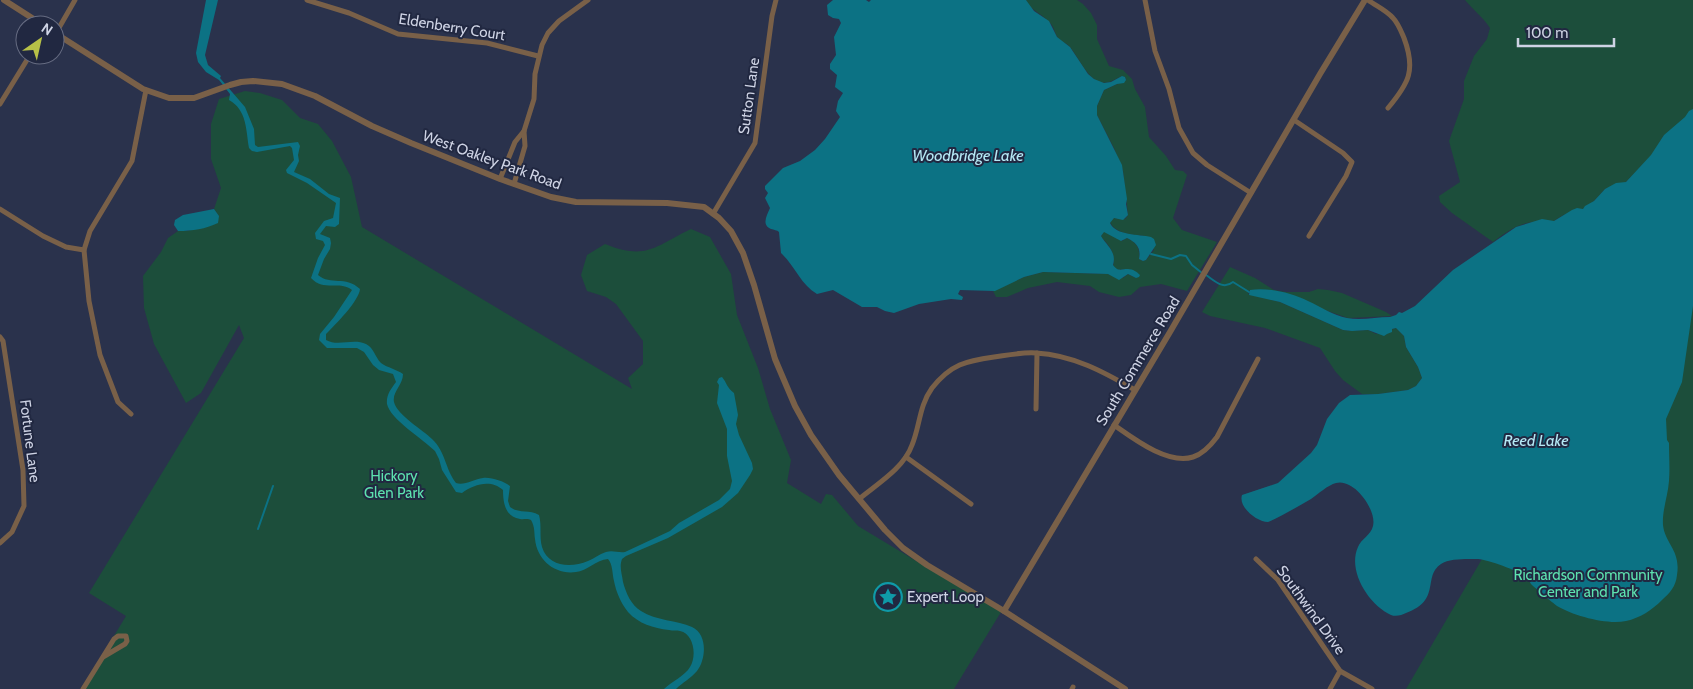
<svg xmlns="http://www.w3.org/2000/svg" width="1693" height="689" font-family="Cabin,sans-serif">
<rect width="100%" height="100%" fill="#2a324c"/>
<g fill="#1c4e3b">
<path d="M1026,0h51l6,4 8,9 6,12v14l12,27 14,4 9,9 3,10 10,18 4,30 17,19 9,14 8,1 4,4 -14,43 9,12 35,12 -30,49 -26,-7 -21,3 -9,8 -12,2 -20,-5 -9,-6 -33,-4 -29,6 -21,9h-11l-3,-6 31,-14 19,-5 65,2 15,4 5,-4 8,4 -8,-9 -10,1 -5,-3c3,-13 -3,-21 -12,-30l2,-5h4l15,9 5,-3c10,5 13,10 12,21l4,2 3,-1 8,-10 -9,-14c-11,-1 -30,-2 -35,-14l4,-4 11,1 3,-4 -5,-44 -9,-23 -17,-33v-9l7,-16 22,-10v-2l-4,-2c-7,3 -14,9 -22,6 -13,-4 -21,-24 -30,-35 -3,-4 -9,-5 -12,-9 -4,-6 -4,-13 -10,-17 -7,-8 -18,-11 -22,-21z"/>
<path d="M1465,0h228v131l-29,4 -12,20 -26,27 -21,7 -11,12 -11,8c-7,-1 -23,7 -29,12 -28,-1 -39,4 -61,21l-41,-29 -12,-11 -1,-6 21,-14 -11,-41 15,-42v-18l10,-25 13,-17 3,-11c-8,-12 -16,-17 -25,-28z"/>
<path d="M245,91l15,2 22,7 18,18 18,6 14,17 19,36 11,50 270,162 -4,-11 15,-14v-23l-27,-37 -10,-7 -19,-6 -6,-16 6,-20 18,-11c42,17 50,2 86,-15l19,8 21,37 6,41 21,53 12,41 21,51 -4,23 34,21 5,-10 6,1 26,31 143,86 -47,77h-872l44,-73 -37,-23 155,-255 -5,-13 -38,68 -15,10 -32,-59 -10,-36 -1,-32 18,-24 7,-14 10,-7h10l31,-15 -5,-7 7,-21 -10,-29v-35l8,-25z"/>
<polygon points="1693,198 1693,689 1406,689"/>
<polygon points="1230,267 1255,278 1274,290 1286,292 1309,292 1318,289 1328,290 1342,293 1386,312 1392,316 1348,318 1322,309 1307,301 1288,294 1275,291 1250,290 1248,294 1280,302 1343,330 1352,331 1368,330 1376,334 1396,328 1404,336 1406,347 1418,367 1422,378 1416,386 1408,390 1378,394 1362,394 1343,380 1335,371 1320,348 1265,328 1210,316 1202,312"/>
</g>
<g fill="#0c7284">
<path d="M206,0h12l-13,55 3,10 13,11 -1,2 25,29 9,22 1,16 3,2 40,-5 2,4 -2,9 1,6 -5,11 16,7 19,15 11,4 -1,26 -4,3 -9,-1 -6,8 10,4 1,5 -1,6 -6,10 -6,16c13,11 27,0 42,14 -1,12 -25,36 -34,45v6c12,7 27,-2 40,4 8,4 9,13 15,19 7,5 15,6 22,11 0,11 -11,18 -9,28 3,13 29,28 38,37 14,13 13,30 24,44 8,3 18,-4 27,-5 8,-1 20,3 27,8l-2,15 2,6c9,7 19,2 29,8 3,11 0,21 3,32 6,20 29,21 46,14 6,-2 11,-7 18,-9 7,-2 12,1 19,0l45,-21 9,-8 40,-23 11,-11 2,-8 -5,-25v-27l-10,-26 2,-18 -2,-3 2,-4 3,-1c5,6 5,11 12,16l4,22 -2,9 3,11 13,28 1,6 -3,6 -12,18 -16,14 -54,31 -42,18 -4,3c-3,8 0,15 1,23 3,11 8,23 18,29 15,10 36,9 51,16 16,7 14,33 5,44 -6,7 -15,12 -21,18h-12c8,-8 21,-13 26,-22 7,-11 4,-33 -10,-36 -3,-1 -7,0 -11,-1 -16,-2 -30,-6 -41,-18 -7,-9 -12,-20 -14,-31 -2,-8 -1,-16 -6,-22 -12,1 -21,12 -32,13 -21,3 -39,-12 -41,-33 -1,-7 0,-12 -4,-19 -4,-2 -7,0 -11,-1 -15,-2 -17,-17 -17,-29 -12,-11 -29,-6 -41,3l-6,-1 -14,-22 -3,-11 -4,-8c-12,-12 -45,-32 -48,-47 -1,-9 4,-15 9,-22l-3,-8 -14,-4 -6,-5 -9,-13 -7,-4h-30l-8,-8 1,-6 14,-17 18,-27c-13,-10 -28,2 -41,-12l7,-20 7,-13 -2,-4 -7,-2 -1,-6 9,-12 9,-3 3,-15 -29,-20 -20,-10 -1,-3 8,-10 -2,-12 -2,-2 -33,6 -5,-1 -3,-3c-3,-18 -2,-38 -20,-48l1,-6 -11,-14 -13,-8 -8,-10 -2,-9z"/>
<path d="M833,0h33l3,2 2,-2h155l8,11 15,10 8,16 13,10 18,27 6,5 10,4 7,-1 11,-6 3,1 1,3 -2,3 -7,1 -13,6 -7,16v9l25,50 5,34 -1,5 2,11 -5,5 -9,-2 -4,5c6,13 29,11 41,14l3,2 2,6 -10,15 -3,1 -4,-2c2,-11 -2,-16 -12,-21l-6,3 -17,-9 -3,4c6,10 16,16 12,29 5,7 8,4 15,4 5,0 9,3 12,6l-1,2 -3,1 -8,-4 -9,6 -11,-6 -65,-2 -19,5 -29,14 -35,-1 -2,4 5,3 -1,3 -11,-1 -32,5 -25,9 -9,-2 -8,-4h-15l-29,-17 -16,4c-16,-9 -22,-28 -36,-41l-2,-21c-2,-2 -5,-2 -8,-3 -10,-4 -4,-14 -1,-21l-5,-10 3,-5 -3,-4v-3l18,-18 17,-7 15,-11 10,-11 15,-22 -4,-6 2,-10 5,-8 -8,-6 2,-12 -7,-6v-5l6,-9 -2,-18 7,-14 -2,-4 -6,-1 -5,-3 -1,-10z"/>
<path d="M1693,109v197l-11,76 -16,37 1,21 2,3c0,13 1,25 0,38 -1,15 -7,29 -6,44 2,19 18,25 14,50 -1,11 -7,18 -15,25 -10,10 -22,18 -36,21 -19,4 -52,-5 -69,-15 -4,-3 -23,-19 -26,-22 -4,-6 2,-1 -4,-6 -7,-7 -38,-18 -49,-19 -11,0 -28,-1 -37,5 -19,13 1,36 -35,49 -4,2 -10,4 -15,2 -22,-10 -44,-44 -33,-68 3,-8 13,-12 15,-21 4,-16 -19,-48 -37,-43 -8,2 -18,11 -25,16 -14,8 -29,17 -43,23 -11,0 -30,-15 -26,-27l36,-12 33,-30 6,-8 10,-26 12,-16 11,-8 28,-1 30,-4 8,-4 6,-8 -4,-11 -12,-20 -2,-11 -8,-8 -4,1v3l-5,2 -3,2 -16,-6 -16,1 -9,-1 -63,-28 -31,-7 1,-5c18,-3 42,3 58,11 13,6 25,14 39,17 14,3 29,-1 43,-1l6,-2 3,-3 3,1 13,-7 38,-36 63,-43 26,-8 12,2 18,-11 5,-2 6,1 2,-3 9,-5 11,-12 11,-6 10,-1 25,-27 13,-20 21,-18 4,-6z"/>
<path d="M214,209l5,7 -1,7c-13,6 -25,8 -40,8l-4,-6 1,-5 8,-5z"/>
</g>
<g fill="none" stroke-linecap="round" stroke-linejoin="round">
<g stroke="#0c7284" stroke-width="2">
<polyline points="1151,254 1171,259 1180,255 1186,256 1192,265 1202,273"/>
<path d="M1206,275c9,6 17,15 27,7l16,10"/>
<polyline points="258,529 273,486"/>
</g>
<g stroke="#796048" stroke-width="5">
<polyline points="307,0 349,13 398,34 487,43 538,56"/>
<polyline points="1145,0 1155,51 1169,89 1179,128 1193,153 1207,165 1251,193"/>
<path d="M1368,0c8,6 18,10 25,18 5,5 8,13 11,20 12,32 5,45 -16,70"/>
<polyline points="56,33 75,0"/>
<polyline points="0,104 30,55"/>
<polyline points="1294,120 1343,153 1352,162 1346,176 1309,236"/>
<polyline points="500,179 515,142 524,131"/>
<polyline points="514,184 525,146 524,131 534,99 535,74 542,45 548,33 559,21 588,0"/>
<polyline points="0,209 43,236 66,247 84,250"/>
<polyline points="713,214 755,143 772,16 776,0"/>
<polyline points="0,337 3,341 23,470 24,506 12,532 0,543"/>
<polyline points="1036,409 1037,353"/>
<polyline points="131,414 118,402 100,355 89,301 84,250 90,231 132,161 146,90"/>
<path d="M1114,425c20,14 54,40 79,32 10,-3 18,-12 24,-20l41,-78"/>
<polyline points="906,457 971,504"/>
<path d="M859,499c18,-15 45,-31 53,-54 8,-19 7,-39 20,-57 19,-24 34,-27 62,-31 14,-2 28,-5 42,-4 37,2 68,19 99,37"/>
<polyline points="1256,559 1278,580 1340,671 1372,689"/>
<polyline points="83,689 114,639 118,636 126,636 127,641 125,644 103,657"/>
<polyline points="1072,689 1073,687"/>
<polyline points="1330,689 1340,671"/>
</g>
<g stroke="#796048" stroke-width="6">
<polyline points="4,0 43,25"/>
<polyline points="55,33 143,89 169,98 194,98 230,85 241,82 253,81 282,84 315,96 372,126 411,143 500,179 551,197 576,202 667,203 704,207 719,218 731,231 743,253 754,285 775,359 795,406 811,435 839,475 885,530 903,548 927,565 1004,611 1125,689"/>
<polyline points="1004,611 1170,332 1320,74 1365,0"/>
</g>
</g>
<defs>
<symbol id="sight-ring" viewBox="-11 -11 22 22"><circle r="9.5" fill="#212841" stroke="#0f9aa8" stroke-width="1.5"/><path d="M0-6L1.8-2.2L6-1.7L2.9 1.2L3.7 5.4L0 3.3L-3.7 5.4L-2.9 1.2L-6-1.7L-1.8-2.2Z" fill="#0f9aa8"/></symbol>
</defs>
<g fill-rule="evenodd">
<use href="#sight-ring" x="872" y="581" width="32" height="32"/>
</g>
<g text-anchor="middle" stroke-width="4" stroke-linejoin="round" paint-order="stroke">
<g font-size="15" fill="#ced3e4" stroke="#212841">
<text transform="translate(452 27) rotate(9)" y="5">Eldenberry Court</text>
<text transform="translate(749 96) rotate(-82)" y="5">Sutton Lane</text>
<text transform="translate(492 160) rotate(20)" y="5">West Oakley Park Road</text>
<text transform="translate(1138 361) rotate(-59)" y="5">South Commerce Road</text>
<text transform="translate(30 441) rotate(83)" y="5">Fortune Lane</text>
<text transform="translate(1311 610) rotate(54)" y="5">Southwind Drive</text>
</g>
<g font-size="15" fill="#5de2af" stroke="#212841">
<text x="394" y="481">Hickory<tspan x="394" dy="17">Glen Park</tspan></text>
<text x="1588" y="580">Richardson Community<tspan x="1588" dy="17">Center and Park</tspan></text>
</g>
<g font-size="15" fill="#ced3e4" stroke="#212841" text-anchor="start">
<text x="907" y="602">Expert Loop</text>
</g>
<g font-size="16" font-style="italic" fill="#b5e9f5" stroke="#212841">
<text x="968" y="161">Woodbridge Lake</text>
<text x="1536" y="446">Reed Lake</text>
</g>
</g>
<g transform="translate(40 40) rotate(34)"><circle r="24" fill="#212841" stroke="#666c82"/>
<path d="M0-4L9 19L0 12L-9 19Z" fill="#b7c147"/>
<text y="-8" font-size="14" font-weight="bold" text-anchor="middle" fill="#ced3e4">N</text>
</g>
<path d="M1518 38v8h96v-8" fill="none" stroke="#ced3e4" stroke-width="2.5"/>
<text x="1526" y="38" font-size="15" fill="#ced3e4" stroke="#212841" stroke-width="4" paint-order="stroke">100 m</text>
</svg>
